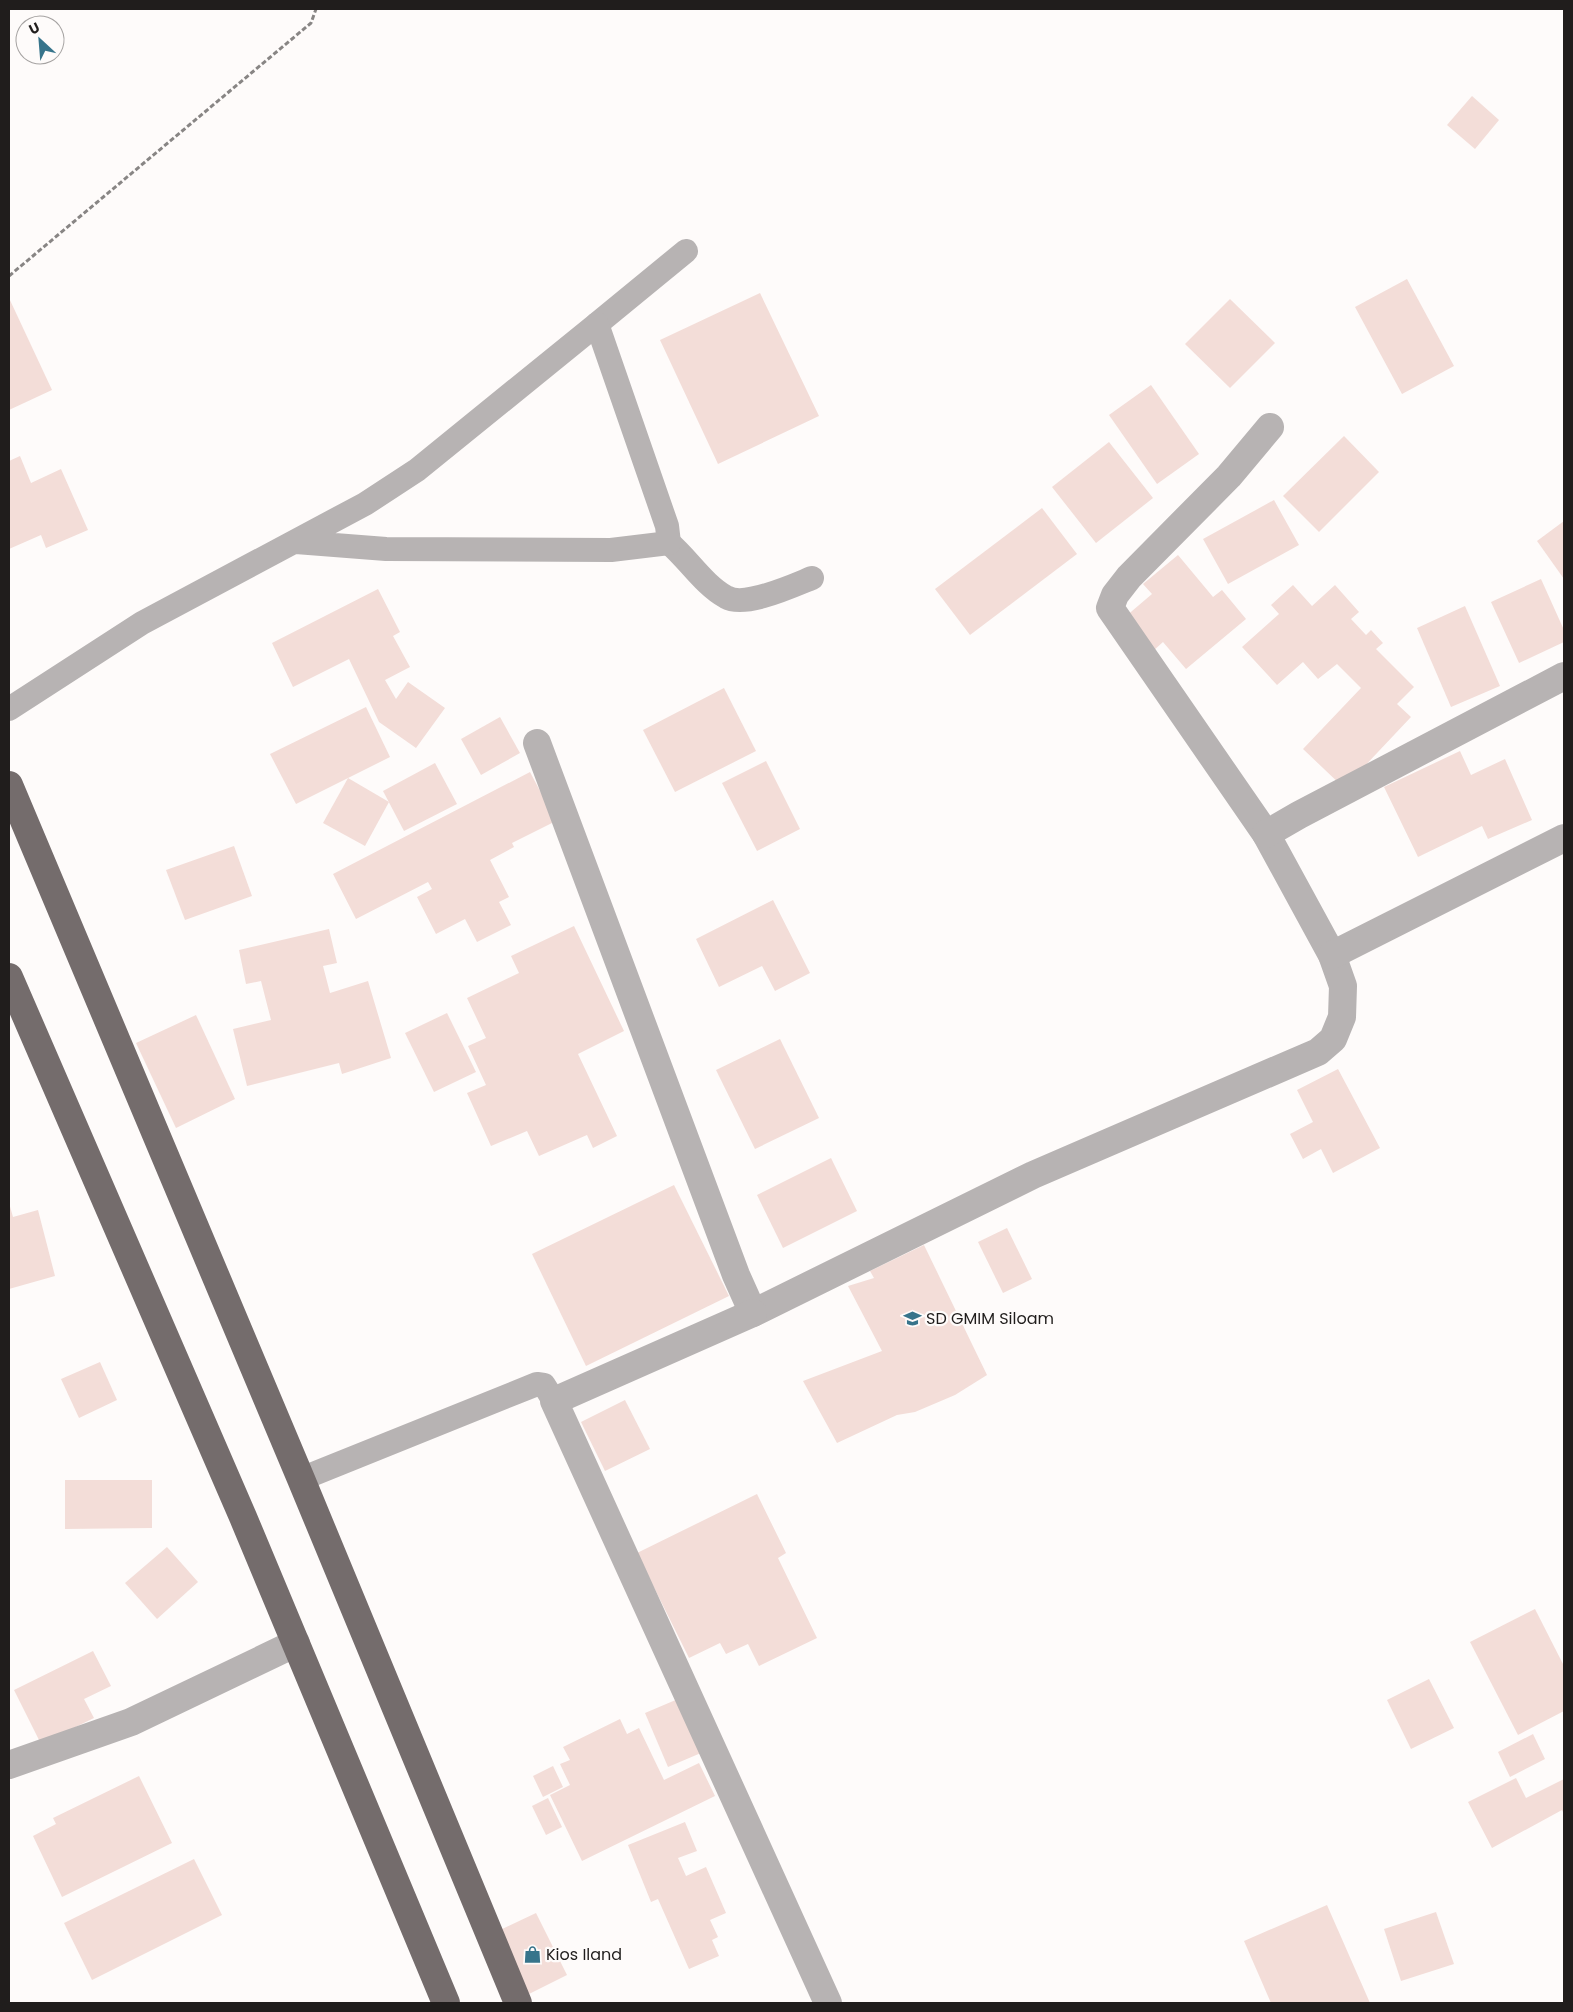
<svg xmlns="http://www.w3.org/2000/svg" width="1573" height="2012" font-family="Poppins,sans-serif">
<rect width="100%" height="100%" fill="#fefbfa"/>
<g fill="#f3ddd8">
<polygon points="1472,96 1499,120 1475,149 1447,125"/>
<polygon points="1407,279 1454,366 1402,394 1355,307"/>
<polygon points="760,293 819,416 718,464 660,340"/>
<polygon points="9,298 52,390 9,410"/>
<polygon points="1230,299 1275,343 1230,388 1185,344"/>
<polygon points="1151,385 1199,454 1157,484 1109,415"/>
<polygon points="1344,436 1379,472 1319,532 1283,496"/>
<polygon points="1109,442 1153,498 1096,543 1052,487"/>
<polygon points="20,456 31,483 61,469 88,530 46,548 41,535 9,549 9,461"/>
<polygon points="1274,500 1299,545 1228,584 1203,539"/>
<polygon points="1042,508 1077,554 970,635 935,589"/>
<polygon points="1564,521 1564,579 1537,541"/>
<polygon points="1178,555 1213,597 1222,590 1246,619 1186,669 1163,642 1153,651 1125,617 1152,594 1143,584"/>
<polygon points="1541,579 1564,630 1564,642 1519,663 1491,602"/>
<polygon points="1293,585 1312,606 1335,585 1359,612 1351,619 1366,635 1371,630 1383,643 1376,649 1414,687 1397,704 1411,717 1344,788 1303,749 1361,688 1337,664 1318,679 1303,662 1277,685 1242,647 1279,614 1271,605"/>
<polygon points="378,589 400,632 393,636 410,667 385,680 396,699 408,682 445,708 416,748 379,722 349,659 293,687 272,643"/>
<polygon points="1465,606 1500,686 1451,707 1417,628"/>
<polygon points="724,688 756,751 675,792 643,730"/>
<polygon points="366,707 390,757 296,804 270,754"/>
<polygon points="500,717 520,753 481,775 461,739"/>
<polygon points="1460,751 1471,775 1505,759 1532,820 1488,839 1482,826 1418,857 1384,787"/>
<polygon points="766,761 800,829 757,851 722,783"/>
<polygon points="435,763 457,804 404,831 383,791"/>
<polygon points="530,772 556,821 512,843 514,847 490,860 509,897 499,902 511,925 477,942 465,919 436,934 417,897 432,889 428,882 356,919 333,874"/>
<polygon points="348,778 389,802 365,846 323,823"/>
<polygon points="234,846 252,896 185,920 166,870"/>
<polygon points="773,900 810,973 775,991 762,966 719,987 696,939"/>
<polygon points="574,926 624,1031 578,1054 617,1136 593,1148 587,1135 539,1156 527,1131 491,1146 467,1093 486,1085 468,1046 486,1038 467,998 519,973 511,956"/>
<polygon points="329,929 337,963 323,966 330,993 368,981 391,1058 342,1074 339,1063 247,1086 233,1029 271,1020 261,981 246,984 239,950"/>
<polygon points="447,1013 476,1072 434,1092 405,1033"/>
<polygon points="196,1015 235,1099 176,1128 136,1043"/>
<polygon points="780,1039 819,1118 755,1149 716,1070"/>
<polygon points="1338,1069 1380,1148 1333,1173 1321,1149 1303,1159 1290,1134 1313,1122 1297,1090"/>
<polygon points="831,1158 857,1211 783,1248 757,1195"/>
<polygon points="674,1185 729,1296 586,1366 532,1254"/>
<polygon points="9,1203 13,1217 38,1210 55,1276 9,1289"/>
<polygon points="1007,1228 1032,1279 1003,1293 978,1242"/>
<polygon points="924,1245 987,1375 955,1395 915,1412 897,1415 837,1443 803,1381 882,1351 848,1286 874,1278 870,1271"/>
<polygon points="100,1362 117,1400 79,1418 61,1379"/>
<polygon points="625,1400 650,1449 605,1471 581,1422"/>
<polygon points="65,1480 152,1480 152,1528 65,1529"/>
<polygon points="757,1494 786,1553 778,1558 817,1638 759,1666 748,1644 726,1654 720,1643 689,1658 637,1553"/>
<polygon points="167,1547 198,1582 157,1619 125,1583"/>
<polygon points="1535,1609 1564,1666 1564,1711 1518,1735 1470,1642"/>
<polygon points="93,1651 111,1686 84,1699 94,1718 41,1744 14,1690"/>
<polygon points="1429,1679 1454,1728 1411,1749 1387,1700"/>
<polygon points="685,1696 708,1750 668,1767 645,1713"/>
<polygon points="620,1719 627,1734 639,1728 664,1780 699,1763 715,1796 582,1861 550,1795 570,1785 560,1764 570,1760 563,1747"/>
<polygon points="1533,1734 1545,1759 1510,1777 1498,1752"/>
<polygon points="553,1766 563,1787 543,1797 533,1776"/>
<polygon points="139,1776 172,1843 62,1897 33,1836 56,1824 53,1818"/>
<polygon points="1516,1778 1526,1798 1564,1779 1564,1814 1562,1810 1492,1848 1468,1802"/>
<polygon points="548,1798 562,1827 546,1835 532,1806"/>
<polygon points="685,1822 697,1851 678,1858 686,1876 706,1867 726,1913 710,1920 718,1937 712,1940 719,1956 689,1969 658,1899 651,1902 628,1845"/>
<polygon points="194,1859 222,1915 92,1980 64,1923"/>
<polygon points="1327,1905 1370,2003 1271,2003 1244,1941"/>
<polygon points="1436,1912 1454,1964 1401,1981 1384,1929"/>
<polygon points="536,1913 567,1975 527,1995 496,1932"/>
</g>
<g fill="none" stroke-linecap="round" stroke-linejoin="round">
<polyline stroke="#888584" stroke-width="3" stroke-dasharray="5 2.5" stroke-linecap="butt" points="9,276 311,23 316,9"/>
<g stroke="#b7b3b3" stroke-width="24">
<polyline points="597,324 686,251"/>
<path d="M669,543c19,16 35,42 57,54 19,11 66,-11 86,-19"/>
<polyline points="9,709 142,623 365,504 417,470 597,324 667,526 669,543 611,550 386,549 296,542"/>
<polyline points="301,1479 537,1384 544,1385 554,1401"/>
</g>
<g stroke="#b7b3b3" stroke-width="28">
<polyline points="537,743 736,1275 753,1313 1033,1175 1318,1052 1333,1039 1342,1017 1343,986 1332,955 1266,834 1110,608 1115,595 1129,577 1229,476 1270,427"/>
<polyline points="1266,834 1299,815 1564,676"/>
<polyline points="1332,955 1564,838"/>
<polyline points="753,1313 554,1401 828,2003"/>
<polyline points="9,1765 131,1722 296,1643"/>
</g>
<g stroke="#746c6c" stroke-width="28">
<polyline points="9,785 301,1479 518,2003"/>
<polyline points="9,977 243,1517 446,2003"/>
</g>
</g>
<defs>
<symbol id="school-bare" viewBox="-9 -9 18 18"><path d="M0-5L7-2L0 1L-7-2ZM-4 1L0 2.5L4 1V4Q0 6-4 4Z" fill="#37748b" stroke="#fefbfa" stroke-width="2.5" paint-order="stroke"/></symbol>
<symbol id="shop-bare" viewBox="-9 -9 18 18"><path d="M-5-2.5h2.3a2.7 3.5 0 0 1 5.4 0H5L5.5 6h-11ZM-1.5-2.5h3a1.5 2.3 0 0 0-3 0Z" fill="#37748b" stroke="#fefbfa" stroke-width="2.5" paint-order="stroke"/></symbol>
</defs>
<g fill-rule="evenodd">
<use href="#school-bare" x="900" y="1306" width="25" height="25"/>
<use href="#shop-bare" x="520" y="1942" width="25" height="25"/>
</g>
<g text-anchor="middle" stroke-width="4.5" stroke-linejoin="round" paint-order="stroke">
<g font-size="16" fill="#201d1c" stroke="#fefbfa" text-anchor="start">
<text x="926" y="1324">SD GMIM Siloam</text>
<text x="546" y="1960">Kios Iland</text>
</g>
</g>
<rect width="1573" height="2012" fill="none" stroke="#201d1c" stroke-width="20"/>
<g transform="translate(40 40) rotate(334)"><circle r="24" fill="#fefbfa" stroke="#a5a2a1"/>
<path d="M0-4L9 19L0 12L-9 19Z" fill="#37748b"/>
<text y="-8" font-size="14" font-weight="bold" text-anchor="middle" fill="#201d1c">U</text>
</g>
</svg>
